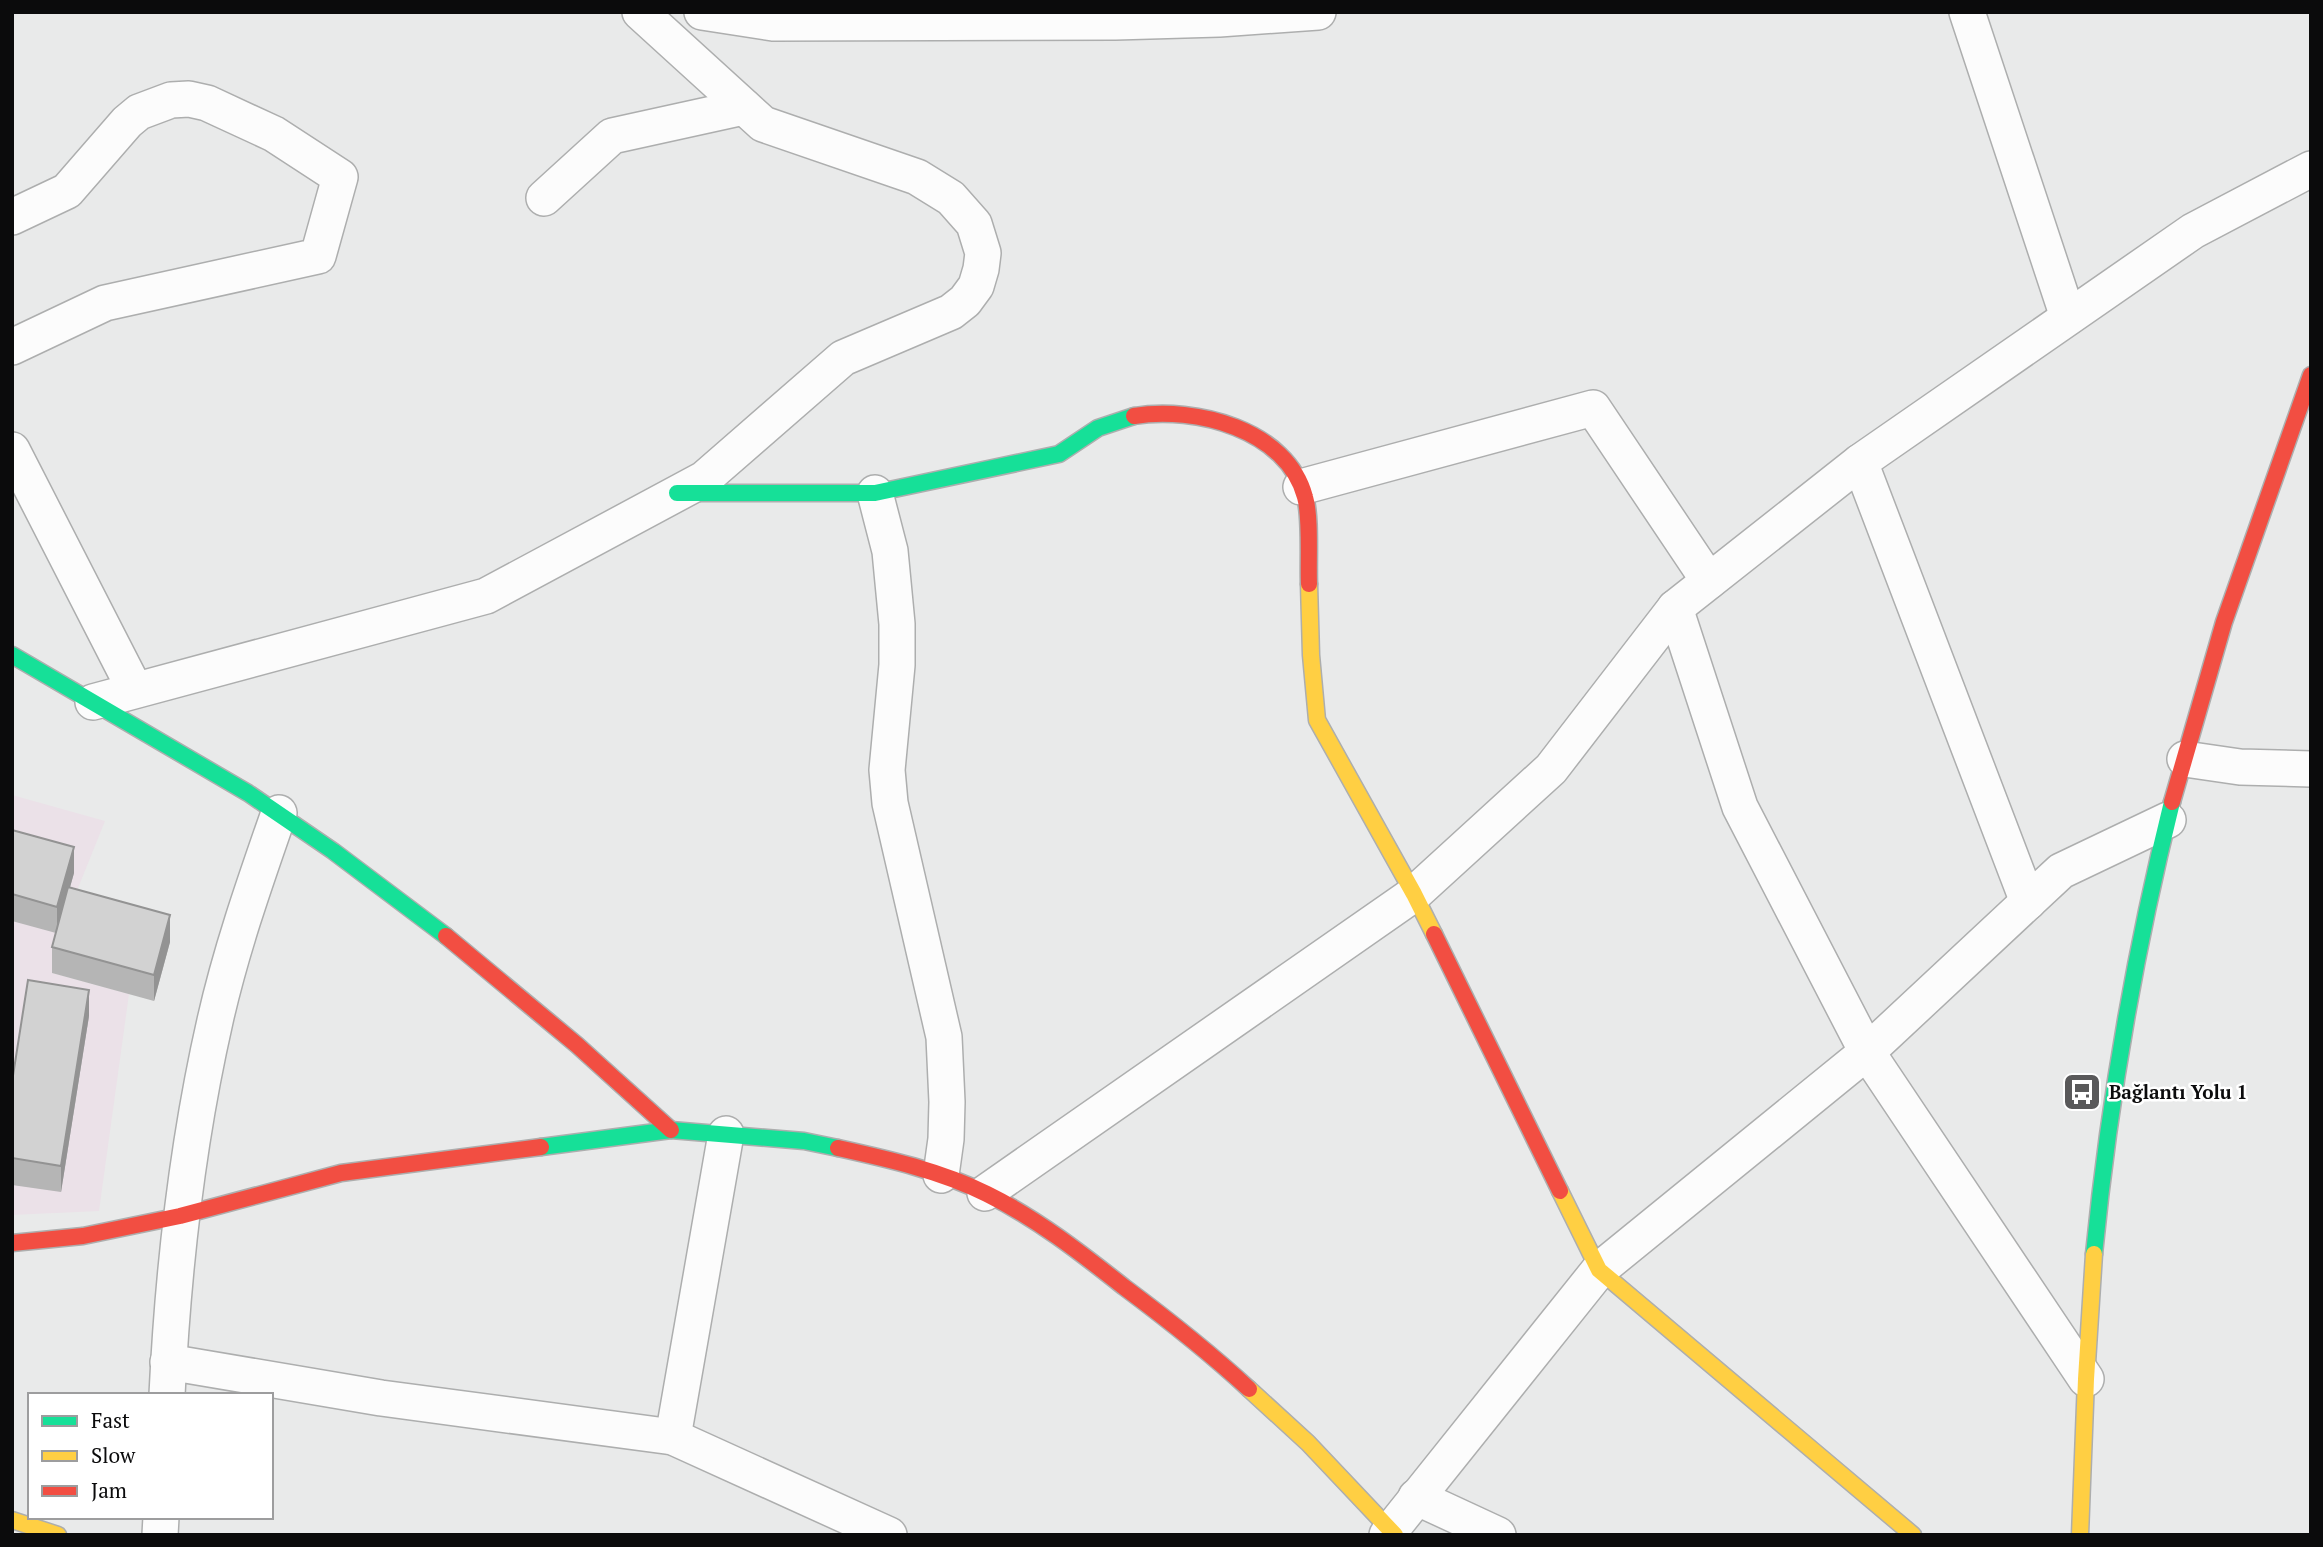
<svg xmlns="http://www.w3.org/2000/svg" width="2323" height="1547" font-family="'PT Serif',serif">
<rect width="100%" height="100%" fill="#e9eaea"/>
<polygon fill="#ebe1e8" points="12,795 105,821 68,913 52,973 129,994 99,1211 12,1215"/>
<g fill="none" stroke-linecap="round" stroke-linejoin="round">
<defs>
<g id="street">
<polyline points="702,12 773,23 1115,22 1219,19 1318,12"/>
<polyline points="1967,12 2068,317"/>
<polyline points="544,198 612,136 744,107"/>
<polyline points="12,217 67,191 127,122 139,112 171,100 189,99 207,103 274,134 340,177 318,256 105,303 12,347"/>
<polyline points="12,450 135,690"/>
<polyline points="1860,462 2028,902"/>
<polyline points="1301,487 1593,408 1709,581"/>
<polyline points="875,493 890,551 897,624 897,665 887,770 890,803 944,1037 947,1102 946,1139 941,1175"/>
<polyline points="1675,608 1740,807 1867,1052 2086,1379"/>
<polyline points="93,702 486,596 704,479 843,358 951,312 965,301 976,286 981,269 983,253 974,224 951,198 917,177 763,124 640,12"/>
<polyline points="2185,759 2240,767 2311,769"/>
<polyline points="985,1193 1414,894 1551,769 1675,608 1860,462 2193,231 2311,169"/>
<polyline points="168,1362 381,1398 673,1437 889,1535"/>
<path d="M167,1395c6,-126 20,-251 48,-374 16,-71 40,-139 64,-208"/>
<polyline points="673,1437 726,1134"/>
<polyline points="1416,1497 1498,1535"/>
<polyline points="160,1535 161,1517"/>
<polyline points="1387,1535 1599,1270 1867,1052 2061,871 2168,820"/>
</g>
<g id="fast">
<polyline points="677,493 875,493 1059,454 1098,428 1134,416"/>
<polyline points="12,655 248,793 333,851 446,936"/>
<polyline points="541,1147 671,1130 804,1141 838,1148"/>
<path d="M2094,1254c15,-153 41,-303 78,-452"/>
</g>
<g id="slow">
<polyline points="1309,584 1311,655 1317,720 1414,894 1434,934"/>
<polyline points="1560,1191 1599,1270 1913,1535"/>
<polyline points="1249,1389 1308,1443 1395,1535"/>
<polyline points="12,1520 58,1535"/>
<polyline points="2080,1535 2086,1379 2094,1254"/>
</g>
<g id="jam">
<path d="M1134,416c61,-10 153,13 171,81 6,20 3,64 4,87"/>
<polyline points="2172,802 2224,622 2311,375"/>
<polyline points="1434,934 1560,1191"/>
<polyline points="446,936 577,1045 671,1130"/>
<path d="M838,1148c50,11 103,23 149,46 49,24 94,59 137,93 43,32 85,65 125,102"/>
<polyline points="12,1243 83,1236 180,1216 341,1173 541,1147"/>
</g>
</defs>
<use href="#street" stroke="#adaeae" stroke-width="38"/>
<use href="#fast" stroke="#adaeae" stroke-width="19"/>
<use href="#slow" stroke="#adaeae" stroke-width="19"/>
<use href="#jam" stroke="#adaeae" stroke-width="19"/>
<use href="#street" stroke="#fcfcfc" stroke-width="35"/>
<use href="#fast" stroke="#16e098" stroke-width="16"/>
<use href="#slow" stroke="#ffcf43" stroke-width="16"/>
<use href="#jam" stroke="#f24e42" stroke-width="16"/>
</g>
<g fill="#b5b5b5">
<polygon points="12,830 74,873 70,887 170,942 154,1001 52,973 52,947 56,933 12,921"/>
<polygon points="89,1016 61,1192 12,1185 12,1082"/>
</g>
<g fill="#939393">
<polygon points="74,847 74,873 57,933 57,907"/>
<polygon points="170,915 170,942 154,1001 154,975"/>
<polygon points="89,990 89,1016 61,1192 61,1166"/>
</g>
<g fill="#d2d2d2" stroke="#939393" stroke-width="2">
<polygon points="12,830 74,847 57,907 12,894"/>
<polygon points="68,887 170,915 154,975 52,947"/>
<polygon points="28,980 89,990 61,1166 12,1158 12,1082"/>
</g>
<defs>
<symbol id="bus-square" viewBox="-11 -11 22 22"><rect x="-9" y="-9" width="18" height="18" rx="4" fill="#59595a" stroke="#fff"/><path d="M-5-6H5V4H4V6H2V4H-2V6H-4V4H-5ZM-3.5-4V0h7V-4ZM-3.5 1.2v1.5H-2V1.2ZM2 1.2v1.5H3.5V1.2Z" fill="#fff"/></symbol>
</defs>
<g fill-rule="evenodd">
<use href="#bus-square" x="2060" y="1070" width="44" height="44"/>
</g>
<g text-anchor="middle" stroke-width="5" stroke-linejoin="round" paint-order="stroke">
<g font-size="19" font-weight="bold" fill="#0b0b0c" stroke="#fff" text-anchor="start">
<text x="2109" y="1099">Bağlantı Yolu 1</text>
</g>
</g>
<rect width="2323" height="1547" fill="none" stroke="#0b0b0c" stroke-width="28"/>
<rect x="28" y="1393" width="245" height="126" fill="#ffffff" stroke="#9d9d9e" stroke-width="2"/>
<rect x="42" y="1416" width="35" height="10" fill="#16e098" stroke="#9d9d9e" stroke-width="2"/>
<text x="91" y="1428" font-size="21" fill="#0b0b0c">Fast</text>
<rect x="42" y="1451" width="35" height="10" fill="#ffcf43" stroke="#9d9d9e" stroke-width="2"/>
<text x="91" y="1463" font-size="21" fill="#0b0b0c">Slow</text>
<rect x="42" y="1486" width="35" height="10" fill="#f24e42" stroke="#9d9d9e" stroke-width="2"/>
<text x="91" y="1498" font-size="21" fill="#0b0b0c">Jam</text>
</svg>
